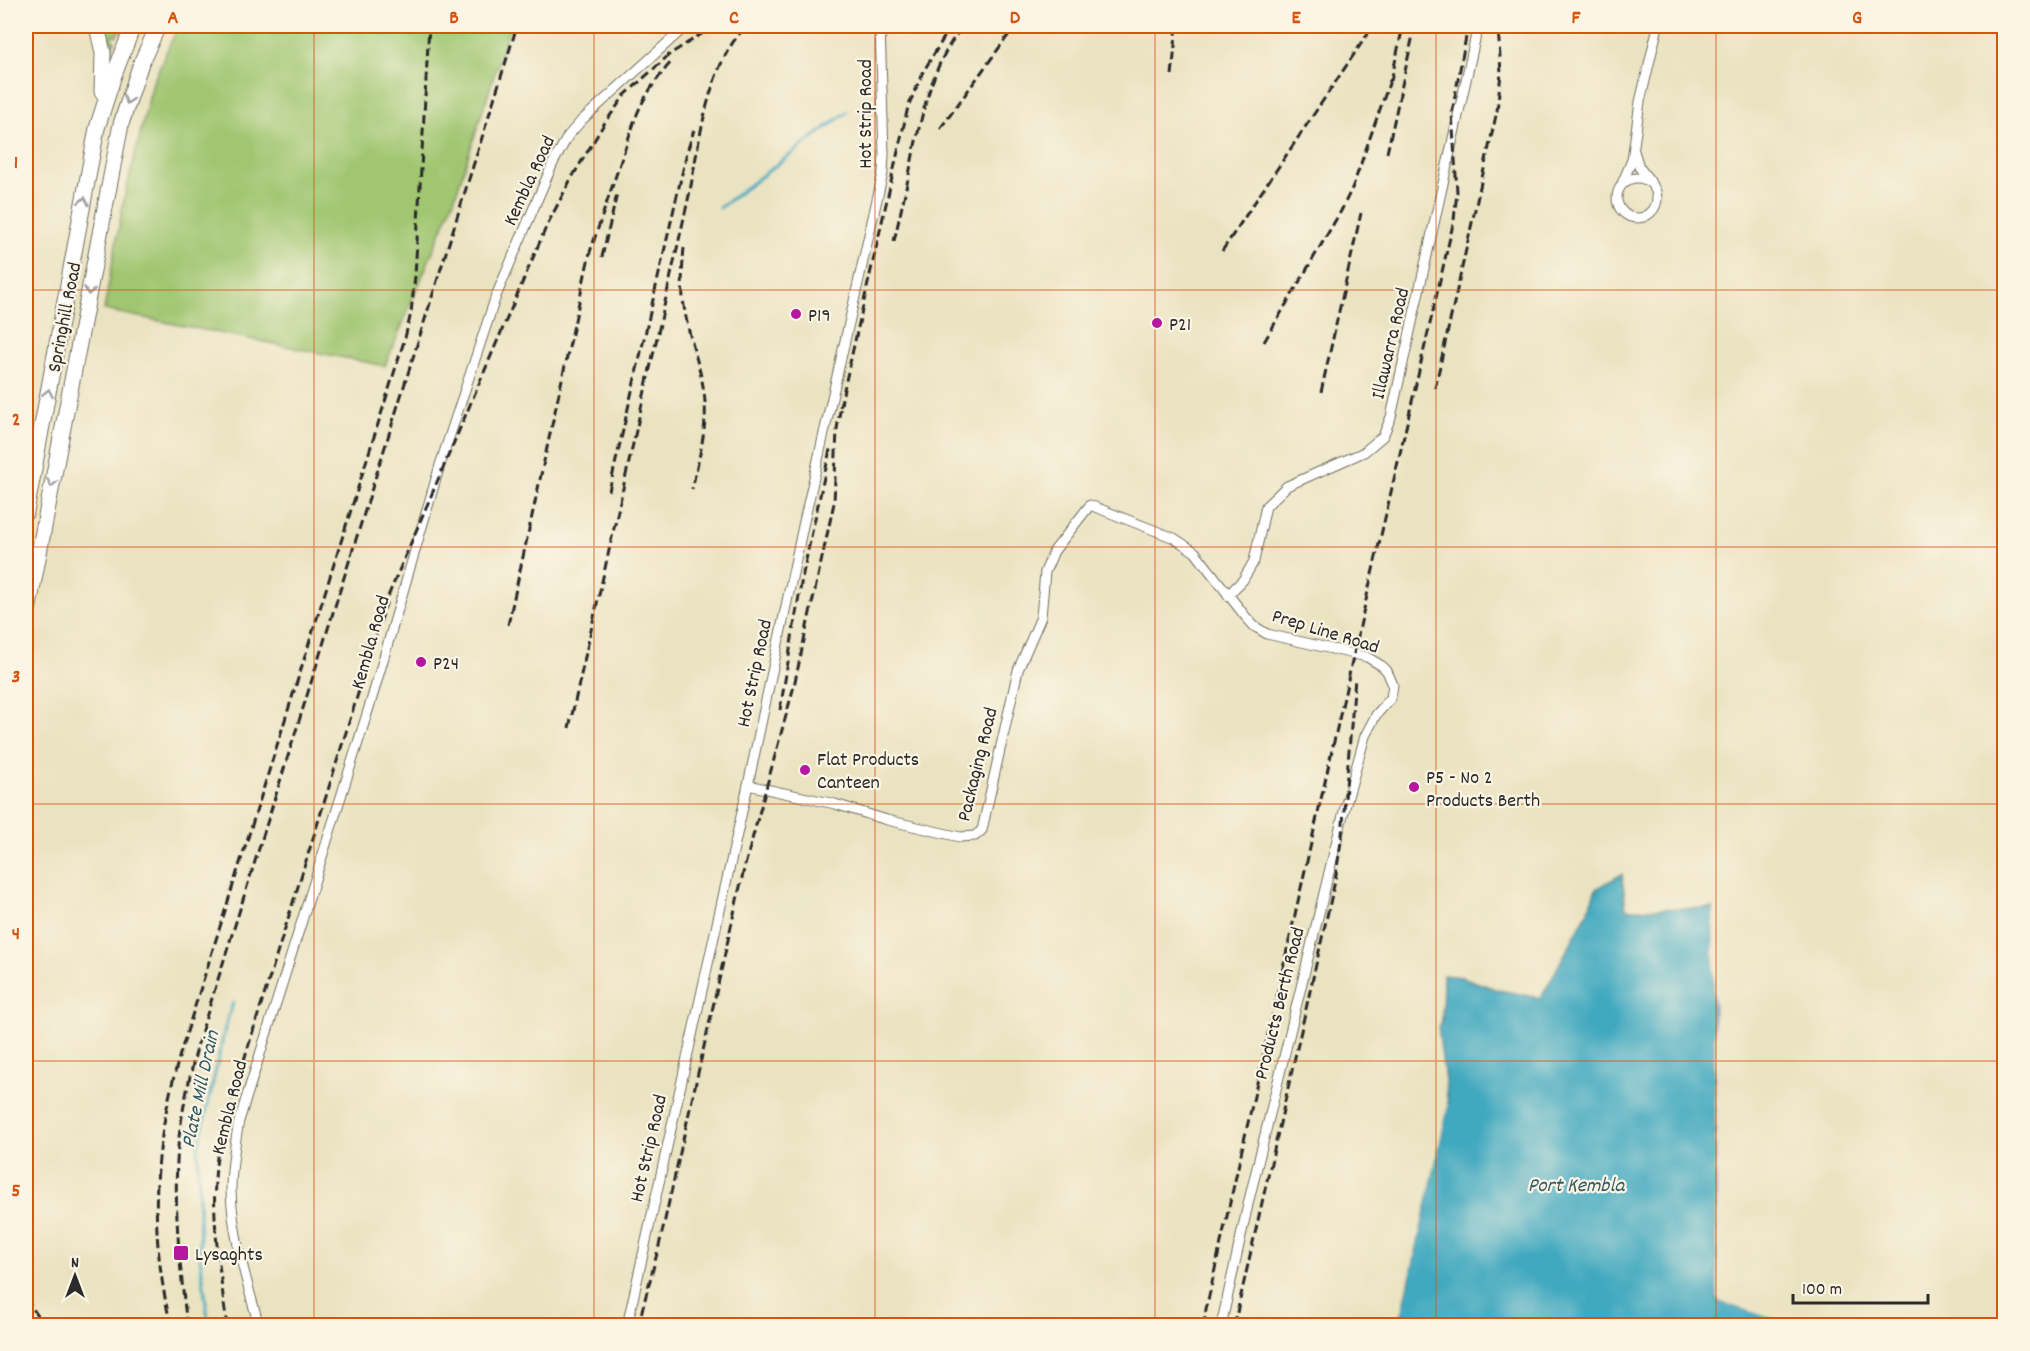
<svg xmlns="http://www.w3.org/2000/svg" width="2030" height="1351" font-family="Dekko,sans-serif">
<rect width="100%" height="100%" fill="#fcf5e5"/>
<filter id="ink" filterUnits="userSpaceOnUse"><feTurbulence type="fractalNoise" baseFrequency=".0167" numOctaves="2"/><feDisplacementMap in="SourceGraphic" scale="12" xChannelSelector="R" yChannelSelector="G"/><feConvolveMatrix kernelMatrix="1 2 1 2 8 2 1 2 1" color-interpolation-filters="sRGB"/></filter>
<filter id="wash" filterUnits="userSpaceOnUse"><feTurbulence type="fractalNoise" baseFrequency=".008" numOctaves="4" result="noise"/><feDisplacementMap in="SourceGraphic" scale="24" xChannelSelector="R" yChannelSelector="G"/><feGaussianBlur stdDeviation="1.35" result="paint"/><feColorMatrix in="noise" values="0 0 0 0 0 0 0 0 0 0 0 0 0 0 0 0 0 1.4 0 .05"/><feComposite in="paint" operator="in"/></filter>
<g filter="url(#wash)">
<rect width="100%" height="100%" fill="#eae3c1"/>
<g fill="#a0c671" stroke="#66784e" stroke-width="1.5">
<polygon points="104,26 121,26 117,36 112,35 111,39 115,41 111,50 109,49"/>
<polygon points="178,26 510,26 454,200 385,366 104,310 124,199 153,82"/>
</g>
<polygon fill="#3fa8bf" stroke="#356a75" stroke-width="1.5" points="1622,874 1626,909 1713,908 1718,1301 1793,1325 1399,1326 1448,1105 1438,1027 1442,1021 1443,975 1462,977 1498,990 1541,998 1587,913 1596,889"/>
<g fill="#eae3c1">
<polygon points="1713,908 1716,908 1721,1299 1794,1323 1796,1326 1718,1301"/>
<polygon points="1445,1104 1448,1105 1399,1325 1396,1326"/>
</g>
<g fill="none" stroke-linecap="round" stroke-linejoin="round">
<g stroke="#3fa8bf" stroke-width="3">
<polyline points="719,208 847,112"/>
<polyline points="209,1326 200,1256 198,1149 227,1020 233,1003"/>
</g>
</g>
</g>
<g filter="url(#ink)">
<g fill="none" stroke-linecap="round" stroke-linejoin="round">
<defs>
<g id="minor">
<polyline points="1634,151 1639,167 1650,181"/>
<circle cx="1637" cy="198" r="20"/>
<polyline points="1621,186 1632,160 1640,102 1658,26"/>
<polyline points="1228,595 1243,580 1254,561 1266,506 1287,486 1364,452 1383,436 1391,417 1478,26"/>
<polyline points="748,785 835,804 887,820 960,837 975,836 982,830 1018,670 1041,617 1045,572 1054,551 1090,505 1174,538 1195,552 1245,616 1254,626 1267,634 1367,657 1382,666 1387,671 1393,685 1391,698 1376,715 1365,736 1344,811 1249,1200 1221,1326"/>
<path d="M259,1326c-12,-44 -27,-91 -28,-136 0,-24 4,-46 8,-69l133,-423 68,-233 56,-169 57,-133 15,-27 14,-16 104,-94"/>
<polyline points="627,1326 748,785 803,526 883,173 884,154 880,26"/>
</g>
<g id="primary">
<polyline points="97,26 103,53 102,92"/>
<polyline points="26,512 97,128 114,75 133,26"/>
<polyline points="26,621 121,124 141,63 158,26"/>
</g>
</defs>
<use href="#minor" stroke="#6e6b60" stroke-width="11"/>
<use href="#primary" stroke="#6e6b60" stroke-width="17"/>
<use href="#minor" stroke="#fff" stroke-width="9"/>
<use href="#primary" stroke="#fff" stroke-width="15"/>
<g stroke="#2b2b2b" stroke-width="3" stroke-dasharray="9 4.5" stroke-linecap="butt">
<polyline points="1172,75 1177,26"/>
<polyline points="1391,81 1403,26"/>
<path d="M632,129c7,-26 23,-49 41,-69"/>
<polyline points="940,129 1015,26"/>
<polyline points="1387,153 1415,26"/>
<path d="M894,241c7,-30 14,-61 20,-91 10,-44 20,-89 49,-124"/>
<path d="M684,248c-2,21 -3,43 1,64 5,31 18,60 20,90 2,29 -7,59 -13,87"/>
<polyline points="1222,251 1373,26"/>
<polyline points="602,257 617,194"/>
<polyline points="1264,342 1341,211 1353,186 1392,75"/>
<polyline points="1435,388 1497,111 1501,73 1498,26"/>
<polyline points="1321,392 1361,213"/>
<polyline points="840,407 908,107 923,72 951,26"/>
<polyline points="609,491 687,152 694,130"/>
<polyline points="508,625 590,252 634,122"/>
<polyline points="780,710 802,578 831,445"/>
<path d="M569,728l121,-537c9,-49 19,-131 57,-165"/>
<polyline points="26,1298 44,1326"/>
<path d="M171,1326c-23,-98 -18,-176 9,-272l225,-716 6,-25 4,-37 14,-250"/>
<path d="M187,1326c-7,-60 -14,-119 -9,-179 3,-35 12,-70 20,-104l319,-1017"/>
<path d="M227,1326c-8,-64 -20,-128 -6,-192l168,-540 158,-369 24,-46 33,-55 21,-29 45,-41 44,-28"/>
<polyline points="638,1326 659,1246 744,869 794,686 834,503 837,429 842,399"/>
<polyline points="1204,1326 1206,1309 1363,613 1454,220 1457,192 1452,112 1468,26"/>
<polyline points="1234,1326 1335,881 1342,835 1355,678"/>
</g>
</g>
<defs><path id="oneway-chevron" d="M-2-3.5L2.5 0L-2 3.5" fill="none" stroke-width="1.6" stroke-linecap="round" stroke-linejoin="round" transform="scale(1.5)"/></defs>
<g stroke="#a0a0a0">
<use href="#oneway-chevron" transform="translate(128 100) rotate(107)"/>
<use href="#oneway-chevron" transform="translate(84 201) rotate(-79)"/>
<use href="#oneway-chevron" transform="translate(89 291) rotate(101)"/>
<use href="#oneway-chevron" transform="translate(48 393) rotate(-79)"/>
<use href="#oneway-chevron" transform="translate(52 483) rotate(101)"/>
</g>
</g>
<path fill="none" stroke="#d5540f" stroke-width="1.5" stroke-opacity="0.55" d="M314,26v1300M594,26v1300M875,26v1300M1155,26v1300M1436,26v1300M1716,26v1300M26,290h1978M26,547h1978M26,804h1978M26,1061h1978"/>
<g fill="#b5179e" stroke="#fcf5e5" stroke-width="2">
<circle cx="796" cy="314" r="6"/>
<circle cx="1157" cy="323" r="6"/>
<circle cx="421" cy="662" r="6"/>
<circle cx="805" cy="770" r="6"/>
<circle cx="1414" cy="787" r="6"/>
<rect x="173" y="1245" width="16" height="16" rx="3"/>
</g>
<g text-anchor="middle" stroke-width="4.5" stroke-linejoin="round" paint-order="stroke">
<g font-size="20" fill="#2b2b2b" stroke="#fcf5e5">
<text transform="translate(864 114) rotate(-90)" y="7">Hot Strip Road</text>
<text transform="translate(528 180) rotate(-65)" y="7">Kembla Road</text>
<text transform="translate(63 317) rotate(-79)" y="7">Springhill Road</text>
<text transform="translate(1389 343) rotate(-77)" y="7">Illawarra Road</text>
<text transform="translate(1326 630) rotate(17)" y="7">Prep Line Road</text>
<text transform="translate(369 642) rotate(-74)" y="7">Kembla Road</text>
<text transform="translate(753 673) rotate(-78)" y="7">Hot Strip Road</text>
<text transform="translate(976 764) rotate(-76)" y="7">Packaging Road</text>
<text transform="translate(1278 1003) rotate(-76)" y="7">Products Berth Road</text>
<text transform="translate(228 1107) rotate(-76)" y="7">Kembla Road</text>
<text transform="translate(647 1148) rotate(-77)" y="7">Hot Strip Road</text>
</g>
<g font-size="20" fill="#2b2b2b" stroke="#fcf5e5" text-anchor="start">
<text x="808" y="321">P19</text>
<text x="1169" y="330">P21</text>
<text x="433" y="669">P24</text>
<text x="817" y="765">Flat Products<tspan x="817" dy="23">Canteen</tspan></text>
<text x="1426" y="783">P5 - No 2<tspan x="1426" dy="23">Products Berth</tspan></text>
<text x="195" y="1260">Lysaghts</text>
</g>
<g font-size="21" font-style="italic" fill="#335d66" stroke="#fcf5e5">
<text transform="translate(199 1089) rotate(-78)" y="7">Plate Mill Drain</text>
<text x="1576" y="1191">Port Kembla</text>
</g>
</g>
<rect width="2030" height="1351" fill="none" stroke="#fcf5e5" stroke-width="66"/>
<g transform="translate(75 1276)" stroke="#fcf5e5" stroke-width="4.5" paint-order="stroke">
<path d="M0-4.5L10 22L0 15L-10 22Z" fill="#2b2b2b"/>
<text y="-9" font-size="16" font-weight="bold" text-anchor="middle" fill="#2b2b2b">N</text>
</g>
<path d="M1793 1294v9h135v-9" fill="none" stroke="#2b2b2b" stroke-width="3"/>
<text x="1802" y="1294" font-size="18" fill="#2b2b2b" stroke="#fcf5e5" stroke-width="4.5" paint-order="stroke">100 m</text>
<rect x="33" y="33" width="1964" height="1285" fill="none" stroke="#d5540f" stroke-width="2"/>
<g font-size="20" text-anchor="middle" font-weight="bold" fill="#d5540f">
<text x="173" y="23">A</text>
<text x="454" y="23">B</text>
<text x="734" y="23">C</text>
<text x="1015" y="23">D</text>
<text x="1296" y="23">E</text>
<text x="1576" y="23">F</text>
<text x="1857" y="23">G</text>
<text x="16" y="168">1</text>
<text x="16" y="425">2</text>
<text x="16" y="682">3</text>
<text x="16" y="939">4</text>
<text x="16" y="1196">5</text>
</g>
</svg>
